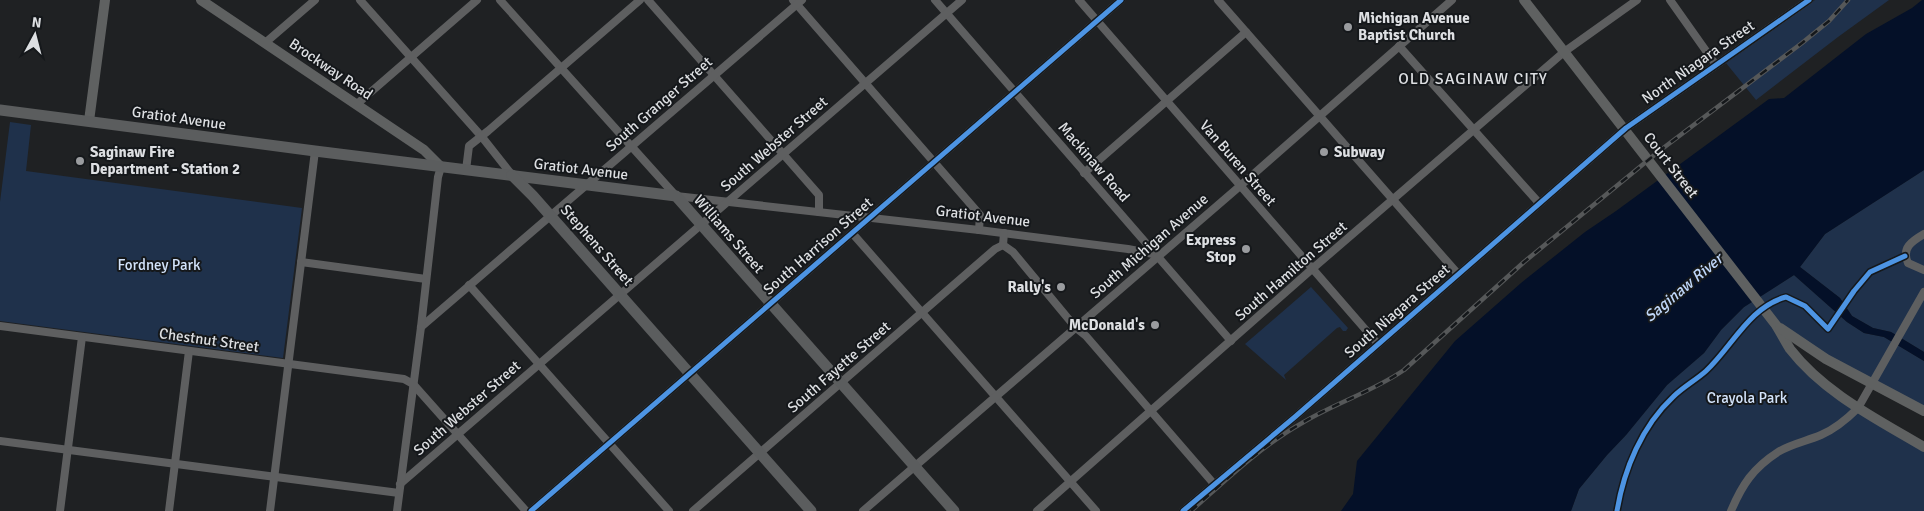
<svg xmlns="http://www.w3.org/2000/svg" width="1924" height="511" font-family="Signika,sans-serif">
<rect width="100%" height="100%" fill="#1f2123"/>
<g fill="#1f314b">
<polygon points="1815,0 1889,0 1838,37 1756,100 1726,63"/>
<polygon points="10,122 31,125 26,171 302,208 283,358 0,321 0,202"/>
<polygon points="1924,170 1924,352 1891,332 1873,328 1852,316 1840,298 1800,267 1825,234"/>
<polygon points="1794,275 1847,322 1864,333 1884,337 1924,361 1924,411 1777,326 1824,383 1924,447 1924,511 1571,511 1579,489 1607,455 1626,435 1667,385 1704,353 1721,330 1744,307"/>
<polygon points="1311,287 1348,328 1346,331 1343,331 1340,327 1337,328 1284,375 1286,380 1245,344"/>
</g>
<polygon fill="#041028" points="1922,0 1924,0 1924,170 1825,234 1800,267 1840,298 1852,316 1873,328 1891,332 1924,352 1924,361 1884,337 1864,333 1847,322 1794,275 1744,307 1721,330 1704,353 1667,385 1626,435 1607,455 1579,489 1571,511 1341,511 1353,494 1357,461 1455,341 1521,283 1585,232 1616,211 1769,99 1784,98 1866,34 1912,8"/>
<g fill="none" stroke-linecap="round" stroke-linejoin="round">
<g stroke="#5e5f60" stroke-width="8">
<polyline points="360,0 482,137 512,175"/>
<polyline points="500,0 676,196 979,230 1128,249 1158,255"/>
<polyline points="648,0 819,195 819,212"/>
<polyline points="793,0 980,215 979,230"/>
<polyline points="935,0 1231,341"/>
<polyline points="1079,0 1378,344"/>
<polyline points="1218,0 1458,274"/>
<polyline points="1670,0 1716,65"/>
<polyline points="265,43 315,0"/>
<polyline points="1399,46 1539,203"/>
<polyline points="357,104 477,0"/>
<polyline points="466,170 469,146 488,131 640,0"/>
<polyline points="1084,173 1246,32"/>
<polyline points="1004,233 1003,245 1013,252 1076,328 1086,336 1214,484"/>
<polyline points="853,234 1096,511"/>
<path d="M1924,234c-12,7 -23,14 -16,29l16,7"/>
<polyline points="301,262 426,279"/>
<polyline points="469,285 669,511"/>
<polyline points="0,326 404,379 413,384 526,511"/>
<polyline points="421,327 802,0"/>
<polyline points="0,441 399,493"/>
<polyline points="400,484 962,0"/>
<polyline points="60,511 82,337"/>
<polyline points="169,511 189,351"/>
<polyline points="270,511 315,151"/>
<polyline points="397,511 421,327 438,177 441,167"/>
<polyline points="531,511 1121,0"/>
<polyline points="693,511 995,249 1003,245"/>
<polyline points="863,511 1240,186 1452,0"/>
<polyline points="1037,511 1312,269 1564,52 1637,0"/>
<polyline points="1183,511 1296,416 1626,128 1809,0"/>
<path d="M1731,511c11,-26 22,-43 47,-59 13,-8 29,-11 43,-17 14,-6 26,-16 37,-27l66,-116"/>
</g>
<g stroke="#5f6161" stroke-width="10">
<polyline points="201,0 424,150 441,167"/>
<path d="M1524,0l252,325c5,8 9,16 14,24 34,44 87,70 134,98"/>
<polyline points="89,121 105,0"/>
<polyline points="1780,328 1826,359 1924,411"/>
</g>
<g stroke="#5b5d5e" stroke-width="11">
<polyline points="0,110 315,151 676,196 954,511"/>
<polyline points="512,175 533,196 811,511"/>
</g>
<defs>
<path id="rail" d="M1191,511c35,-31 70,-65 111,-88 33,-20 70,-31 102,-53l120,-108 134,-110 144,-109 27,-22 19,-21"/>
</defs>
<use href="#rail" stroke="#565859" stroke-width="4.5"/>
<use href="#rail" stroke="#15181b" stroke-width="2.5" stroke-dasharray="8" stroke-linecap="butt"/>
<defs>
<g id="cycleway">
<polyline points="531,511 1121,0"/>
<polyline points="1183,511 1296,416 1626,128 1809,0"/>
<path d="M1617,511c7,-42 25,-85 56,-114 10,-10 23,-17 33,-26 26,-24 43,-64 80,-74l19,9 23,23 26,-38 16,-19 35,-16"/>
</g>
</defs>
<use href="#cycleway" stroke="#15181b" stroke-width="8"/>
<use href="#cycleway" stroke="#4d94e3" stroke-width="5"/>
</g>
<g fill="#9a9c9f" stroke="#15181b" stroke-width="2">
<circle cx="1348" cy="27" r="5"/>
<circle cx="1324" cy="152" r="5"/>
<circle cx="80" cy="161" r="5"/>
<circle cx="1246" cy="249" r="5"/>
<circle cx="1061" cy="287" r="5"/>
<circle cx="1155" cy="325" r="5"/>
</g>
<g text-anchor="middle" stroke-width="4" stroke-linejoin="round" paint-order="stroke">
<g font-size="15" font-weight="bold" fill="#dddfe2" stroke="#15181b" text-anchor="start">
<text x="1358" y="23">Michigan Avenue<tspan x="1358" dy="17">Baptist Church</tspan></text>
<text x="90" y="157">Saginaw Fire<tspan x="90" dy="17">Department - Station 2</tspan></text>
<text x="1334" y="157">Subway</text>
<text x="1236" y="245" text-anchor="end">Express<tspan x="1236" dy="17">Stop</tspan></text>
<text x="1051" y="292" text-anchor="end">Rally's</text>
<text x="1145" y="330" text-anchor="end">McDonald's</text>
</g>
<g font-size="15" fill="#dddfe2" stroke="#15181b">
<text transform="translate(1698 62) rotate(-35)" y="5">North Niagara Street</text>
<text transform="translate(331 69) rotate(34)" y="5">Brockway Road</text>
<text transform="translate(659 104) rotate(-41)" y="5">South Granger Street</text>
<text transform="translate(179 118) rotate(8)" y="5">Gratiot Avenue</text>
<text transform="translate(774 144) rotate(-41)" y="5">South Webster Street</text>
<text transform="translate(1094 162) rotate(49)" y="5">Mackinaw Road</text>
<text transform="translate(1238 163) rotate(49)" y="5">Van Buren Street</text>
<text transform="translate(1671 165) rotate(52)" y="5">Court Street</text>
<text transform="translate(581 169) rotate(7)" y="5">Gratiot Avenue</text>
<text transform="translate(983 216) rotate(7)" y="5">Gratiot Avenue</text>
<text transform="translate(729 234) rotate(49)" y="5">Williams Street</text>
<text transform="translate(597 245) rotate(49)" y="5">Stephens Street</text>
<text transform="translate(818 246) rotate(-41)" y="5">South Harrison Street</text>
<text transform="translate(1149 246) rotate(-41)" y="5">South Michigan Avenue</text>
<text transform="translate(1291 271) rotate(-41)" y="5">South Hamilton Street</text>
<text transform="translate(1397 311) rotate(-41)" y="5">South Niagara Street</text>
<text transform="translate(209 340) rotate(8)" y="5">Chestnut Street</text>
<text transform="translate(839 367) rotate(-41)" y="5">South Fayette Street</text>
<text transform="translate(467 408) rotate(-41)" y="5">South Webster Street</text>
</g>
<g font-size="15" fill="#d4e4fb" stroke="#15181b">
<text x="159" y="270">Fordney Park</text>
<text x="1747" y="403">Crayola Park</text>
</g>
<g font-size="16" letter-spacing="1" fill="#dddfe2" stroke="#15181b">
<text x="1473" y="84">OLD SAGINAW CITY</text>
</g>
<g font-size="16" font-style="italic" fill="#c0d7f9" stroke="#15181b">
<text transform="translate(1683 287) rotate(-40)" y="6">Saginaw River</text>
</g>
</g>
<g transform="translate(35 35) rotate(7)" stroke="#15181b" stroke-width="4" paint-order="stroke">
<path d="M0-4L9 19L0 12L-9 19Z" fill="#dddfe2"/>
<text y="-8" font-size="14" font-weight="bold" text-anchor="middle" fill="#dddfe2">N</text>
</g>
</svg>
